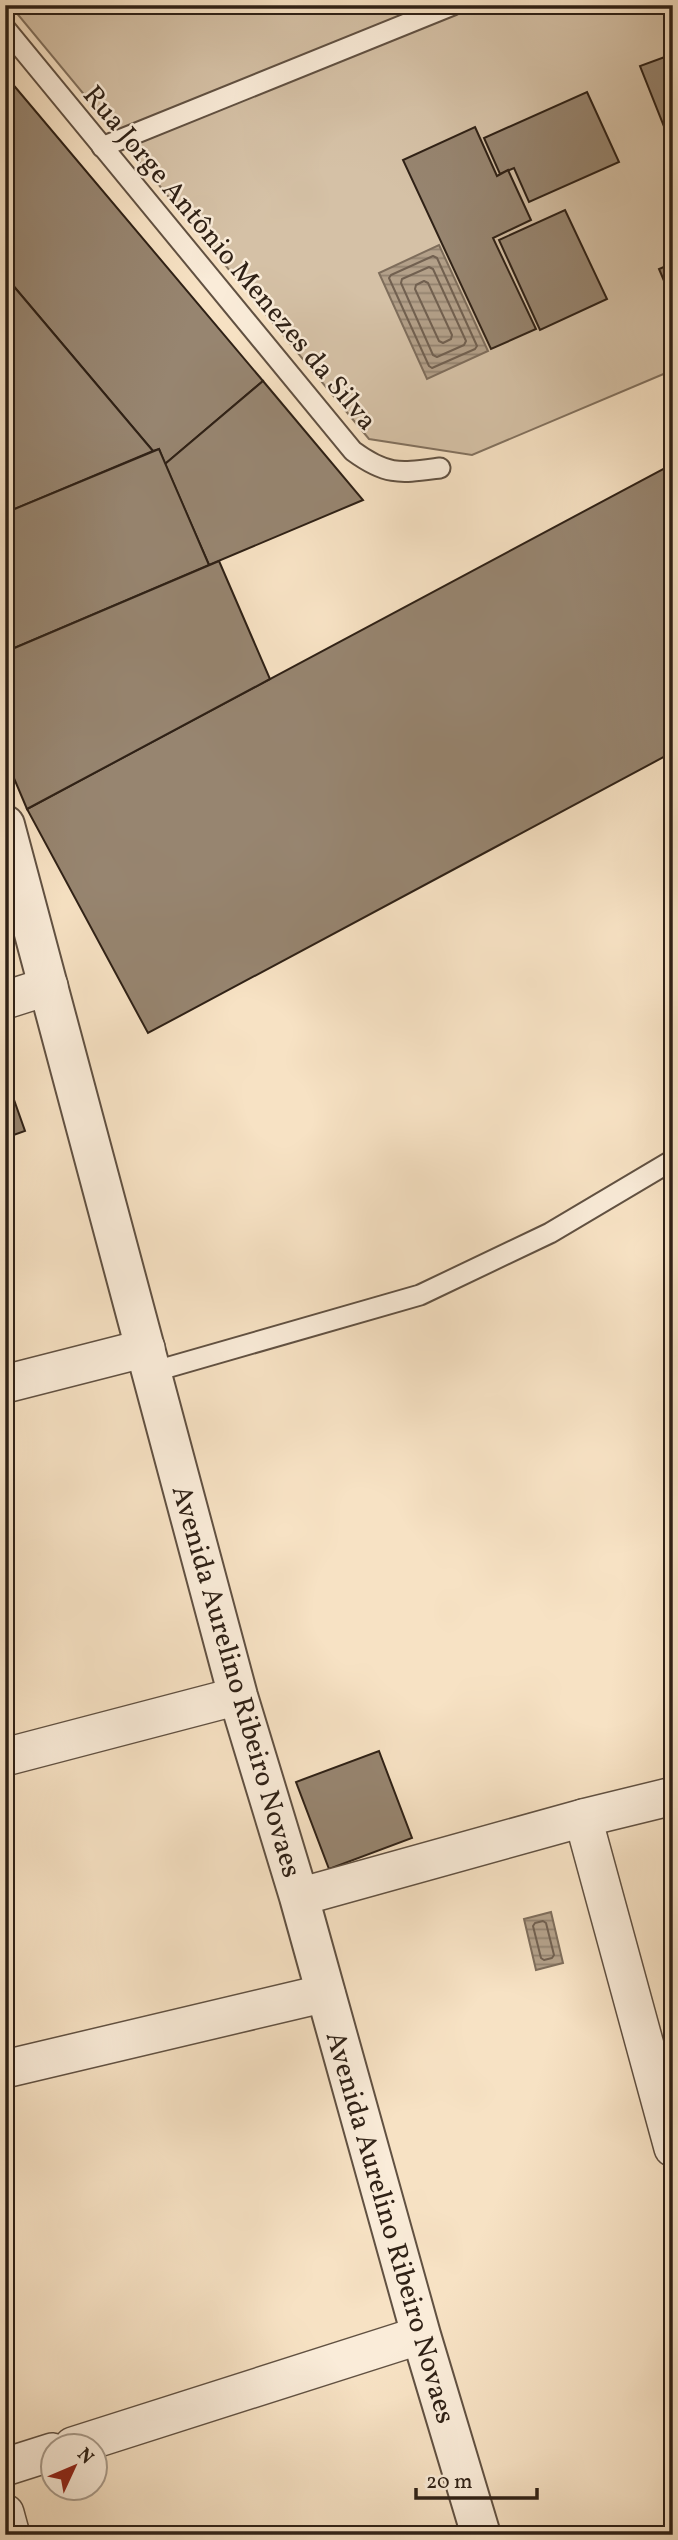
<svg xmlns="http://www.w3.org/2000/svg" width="678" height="2540" font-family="Vollkorn,serif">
<defs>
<pattern id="water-rules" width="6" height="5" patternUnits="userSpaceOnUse" patternTransform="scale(1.75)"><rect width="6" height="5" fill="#b3a089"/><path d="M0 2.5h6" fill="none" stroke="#92826f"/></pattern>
</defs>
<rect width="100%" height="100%" fill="#f7e2c4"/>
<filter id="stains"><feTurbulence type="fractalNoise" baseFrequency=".00286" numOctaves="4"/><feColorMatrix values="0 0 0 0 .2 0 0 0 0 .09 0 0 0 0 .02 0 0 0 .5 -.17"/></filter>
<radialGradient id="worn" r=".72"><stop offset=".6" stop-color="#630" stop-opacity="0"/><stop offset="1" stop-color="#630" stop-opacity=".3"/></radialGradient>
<polygon fill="#d5c1a6" stroke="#82715e" stroke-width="2" points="10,5 673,5 673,370 472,455 369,439"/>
<g fill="url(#water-rules)" stroke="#7e6d5b" stroke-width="2">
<polygon points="439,245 488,351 427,379 379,273"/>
<polygon points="551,1912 563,1963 536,1970 524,1919"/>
</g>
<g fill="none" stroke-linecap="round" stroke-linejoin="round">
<g stroke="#716050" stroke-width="2">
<polygon points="433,256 437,258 477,346 475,349 432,368 429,366 389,278 391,275"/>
<polygon points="429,267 433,269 466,341 464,345 437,357 433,355 401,283 402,279"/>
<polygon points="424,281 428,283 452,335 451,339 443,343 439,341 415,289 416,285"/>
<polygon points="543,1921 546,1923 554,1955 552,1958 544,1960 541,1958 533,1926 535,1923"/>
</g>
</g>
<g fill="#978570" stroke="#2f2116" stroke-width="2">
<polygon points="673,54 673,143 671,144 640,66"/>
<polygon points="5,75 263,381 165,464 159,449 153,451 5,276"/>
<polygon points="587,92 619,162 529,202 514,168 500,174 484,138"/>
<polygon points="475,127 497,176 508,170 531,220 493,238 536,329 491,349 403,160"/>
<polygon points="565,210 607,299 540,330 499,240"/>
<polygon points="673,263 673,302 659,269"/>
<polygon points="5,276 153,451 5,513"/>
<polygon points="263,381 363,500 209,565 165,464"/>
<polygon points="159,449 209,565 5,652 5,513"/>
<polygon points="665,468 673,482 673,752 148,1033 27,809"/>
<polygon points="219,561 270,679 27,809 5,757 5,652"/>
<polygon points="7,1080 25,1131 5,1138 5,1081"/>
<polygon points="379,1751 412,1838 329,1869 296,1782"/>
</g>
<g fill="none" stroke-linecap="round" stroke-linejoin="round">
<defs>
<g id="service">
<path d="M5,28l348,423c34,25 47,22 87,17"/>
<polyline points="102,147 453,5"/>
<polyline points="152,1372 420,1295 550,1233 673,1160"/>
</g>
<g id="minor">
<polyline points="5,1000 49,986"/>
<polyline points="5,1384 146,1348"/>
<polyline points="5,1757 238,1696"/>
<polyline points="583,1818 673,2148"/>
<polyline points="299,1897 583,1818 673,1796"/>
<polyline points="5,2069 326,1993"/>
<polyline points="73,2446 421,2335"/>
<polyline points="5,2467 52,2452"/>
<polyline points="5,2513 11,2535"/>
</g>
<polyline id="tertiary" points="5,825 238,1696 299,1897 421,2335 481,2535"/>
</defs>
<use href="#service" stroke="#615142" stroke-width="23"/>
<use href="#minor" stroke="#615142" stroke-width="40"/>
<use href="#tertiary" stroke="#615142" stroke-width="42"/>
<use href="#service" stroke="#faecd9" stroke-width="19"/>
<use href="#minor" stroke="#faecd9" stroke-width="37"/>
<use href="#tertiary" stroke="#faecd9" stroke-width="38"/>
</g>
<g text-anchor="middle" stroke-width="5" stroke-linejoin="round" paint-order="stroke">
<g font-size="28" fill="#2f2116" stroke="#faecd9">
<text transform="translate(231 257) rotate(50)" y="10">Rua Jorge Antônio Menezes da Silva</text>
<text transform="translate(238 1681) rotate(74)" y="10">Avenida Aurelino Ribeiro Novaes</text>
<text transform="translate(392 2227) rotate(74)" y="10">Avenida Aurelino Ribeiro Novaes</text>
</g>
</g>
<rect width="678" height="2540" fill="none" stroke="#f7e2c4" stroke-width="28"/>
<rect x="7" y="7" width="664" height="2526" fill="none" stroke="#2f2116" stroke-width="3.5"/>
<rect x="14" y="14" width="650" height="2512" fill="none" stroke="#2f2116" stroke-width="2"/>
<g transform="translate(74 2467) rotate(46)"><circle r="33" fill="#faecd9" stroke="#a99b8b" stroke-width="2"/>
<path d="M0-5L12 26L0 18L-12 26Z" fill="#8f2418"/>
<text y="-10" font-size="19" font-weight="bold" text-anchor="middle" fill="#2f2116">N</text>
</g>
<path d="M416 2488v10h121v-10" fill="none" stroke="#2f2116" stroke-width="3.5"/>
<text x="426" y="2488" font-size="21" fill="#2f2116" stroke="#faecd9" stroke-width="5" paint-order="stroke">20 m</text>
<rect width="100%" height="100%" filter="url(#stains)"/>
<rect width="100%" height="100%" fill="url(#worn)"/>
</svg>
